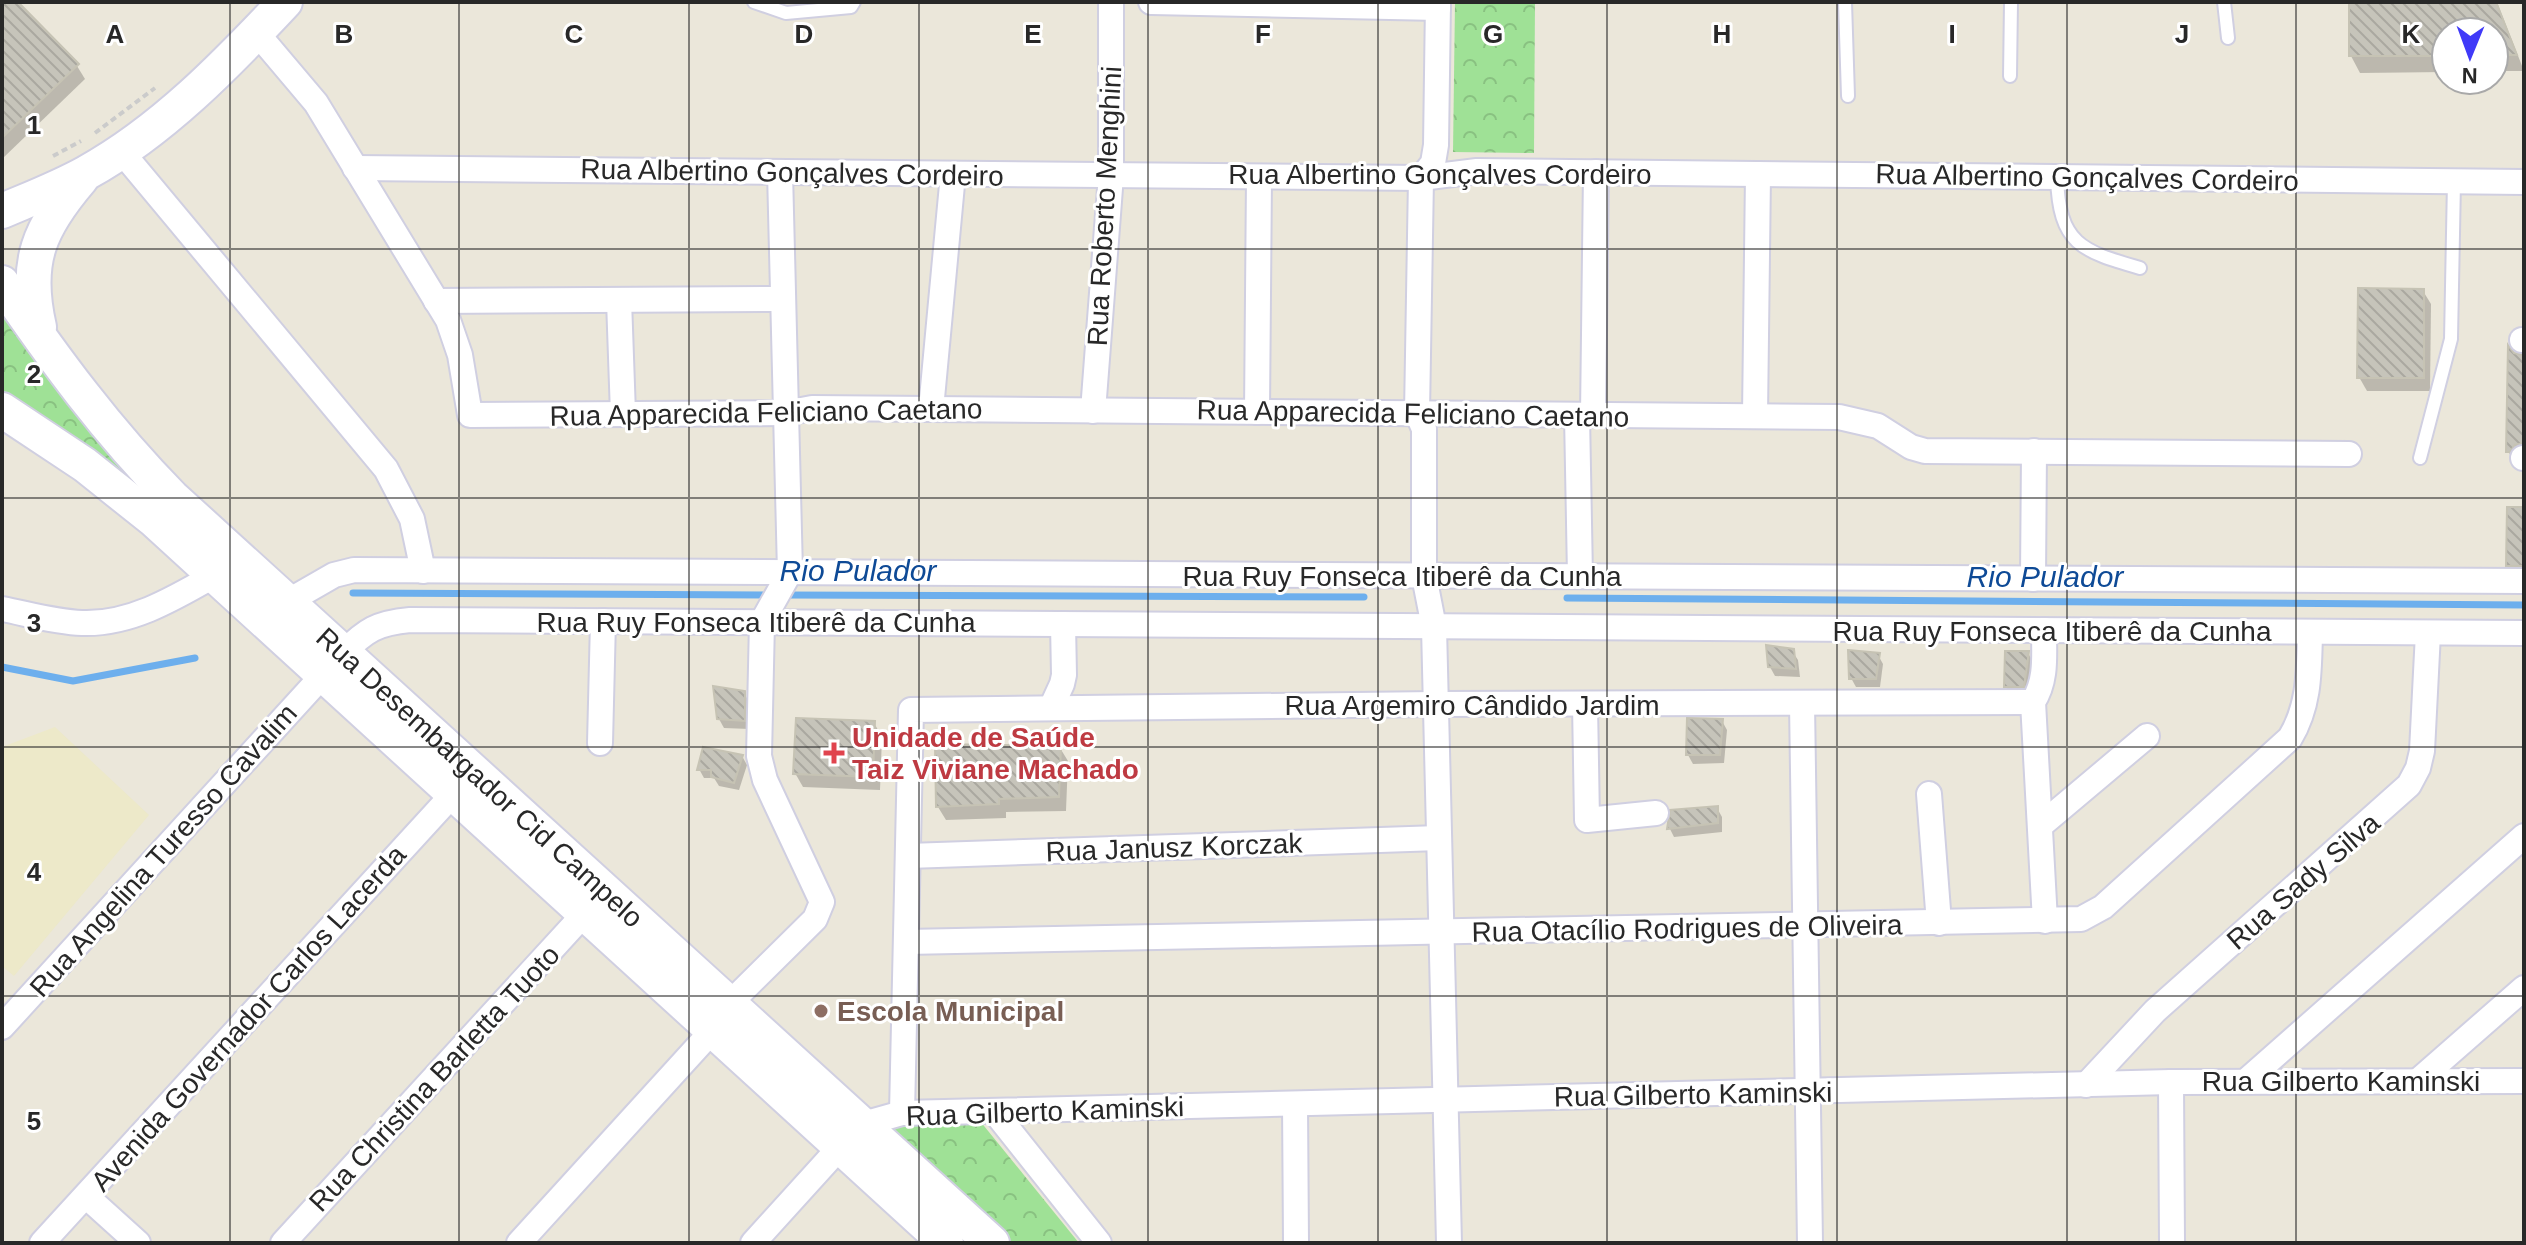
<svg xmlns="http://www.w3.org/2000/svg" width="2526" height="1245" font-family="Arial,sans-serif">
<defs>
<pattern id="park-crowns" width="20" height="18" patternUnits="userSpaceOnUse" patternTransform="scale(2)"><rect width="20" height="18" fill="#9fe196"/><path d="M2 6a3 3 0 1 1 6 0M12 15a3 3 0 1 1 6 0" fill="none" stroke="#89c181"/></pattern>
<pattern id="building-back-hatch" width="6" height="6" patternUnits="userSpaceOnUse" patternTransform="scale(2)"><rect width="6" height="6" fill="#c6c4ba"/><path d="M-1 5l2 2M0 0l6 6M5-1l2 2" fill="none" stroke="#aaa8a0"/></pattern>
</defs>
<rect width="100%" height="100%" fill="#ebe7da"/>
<polygon fill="#ede9c9" points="55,727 149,815 14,976 2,966 2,747"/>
<g fill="url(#park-crowns)">
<polygon points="1455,2 1535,2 1534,153 1453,152"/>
<polygon points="2,305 144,488 2,395"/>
<polygon points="980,1121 1079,1243 1011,1243 882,1123"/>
</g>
<g fill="#0003">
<polygon points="2,2 16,2 77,66 85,79 2,159"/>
<polygon points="2351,2 2497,2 2524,71 2494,71 2494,32 2446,32 2446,72 2360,73 2351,56"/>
<polygon points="2423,291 2431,304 2430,391 2367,391 2359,377"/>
<polygon points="2524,357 2524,454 2513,460 2508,451"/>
<polygon points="2524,509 2524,576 2514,576 2508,565"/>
<polygon points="1792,651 1798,660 1800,677 1775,676 1770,667"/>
<polygon points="2028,653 2033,662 2028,695 2011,695 2006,687"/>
<polygon points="1878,655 1883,664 1880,687 1856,687 1851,678"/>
<polygon points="744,693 749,702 749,729 724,728 719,719"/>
<polygon points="1722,721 1727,730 1724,763 1693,764 1688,755"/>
<polygon points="874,723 882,737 880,790 803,787 795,773"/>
<polygon points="1060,748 1068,761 1066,811 1006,812 1006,818 946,820 938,807"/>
<polygon points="742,756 747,765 739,790 719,786 714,778 704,778 699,769"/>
<polygon points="1717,808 1722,817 1722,832 1674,837 1670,829 1672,812"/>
</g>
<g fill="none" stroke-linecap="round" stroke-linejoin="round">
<g stroke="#6dafed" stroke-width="7">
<polyline points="353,593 770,595"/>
<polyline points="783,595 1364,597"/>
<polyline points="1567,598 2524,605"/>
<polyline points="2,667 73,681 195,658"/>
</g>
</g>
<g fill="url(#building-back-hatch)" stroke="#c6c3b4" stroke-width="2">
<polygon points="2,2 18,2 79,64 2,138"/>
<polygon points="2349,2 2496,2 2517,55 2494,55 2494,32 2446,32 2446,56 2349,56"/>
<polygon points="2358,288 2424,289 2424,378 2357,378"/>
<polygon points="2508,345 2514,353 2524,355 2524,443 2515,445 2510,452 2506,452"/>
<polygon points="2507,507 2524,507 2524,566 2506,566"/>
<polygon points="1766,645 1794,649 1796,669 1768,667"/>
<polygon points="1848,650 1880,653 1876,679 1849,679"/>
<polygon points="2005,651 2029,651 2024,687 2004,687"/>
<polygon points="713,686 745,691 745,721 717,719"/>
<polygon points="796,718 875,721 873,777 793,774"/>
<polygon points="1687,718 1723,719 1720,755 1686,755"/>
<polygon points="935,744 1061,746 1059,797 999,799 999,804 936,807"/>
<polygon points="703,747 743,755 734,783 711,777 711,770 697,770"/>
<polygon points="1718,806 1718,823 1667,829 1670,810"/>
</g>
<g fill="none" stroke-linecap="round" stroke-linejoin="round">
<defs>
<g id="service">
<polyline points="754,2 786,13 851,7 854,2"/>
<polyline points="1845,2 1848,96"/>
<polyline points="2224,2 2228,38"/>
<polyline points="2010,76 2011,2"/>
<path d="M2057,177c2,67 24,74 83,91"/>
<polyline points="2420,458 2451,339 2454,181"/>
</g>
<g id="minor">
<polyline points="1151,2 1438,8"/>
<polyline points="1438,2 1436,145 1433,163 1421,178 1417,413 1424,429 1424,576 1434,627 1449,1243"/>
<polyline points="256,32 316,103 448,320 460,355 470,415 786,413 812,408 1839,417 1878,426 1911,447 1925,451 2349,454"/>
<polyline points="121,151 386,469 412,519 423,571"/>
<polyline points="355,168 1421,178 1477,171 2524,182"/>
<polyline points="619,300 623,414"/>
<polyline points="436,301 783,299"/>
<polyline points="2522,340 2524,340"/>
<polyline points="931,409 953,174"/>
<polyline points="1093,411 1111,175 1111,2"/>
<polyline points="1257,412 1259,177"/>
<polyline points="1577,415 1580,576"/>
<polyline points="1593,415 1596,172"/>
<polyline points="1755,416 1758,174"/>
<polyline points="2523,458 2524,458"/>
<polyline points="2033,579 2034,451"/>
<polyline points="287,602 334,575 354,570 2524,581"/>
<path d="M2,609c26,5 53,13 80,14 48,2 93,-25 133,-48"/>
<path d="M2044,630c0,26 3,50 -11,72l12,219"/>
<path d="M343,653c23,-23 34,-30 67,-33l2114,13"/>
<polyline points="1802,703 1810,1243"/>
<polyline points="1585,704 1587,820 1656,813"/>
<polyline points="1051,708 1062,684 1064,675 1063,624"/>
<polyline points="600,743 603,621"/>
<polyline points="1929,794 1939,923"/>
<polyline points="2040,826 2147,736"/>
<polyline points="908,856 1439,838"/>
<path d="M906,942l1175,-23 22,-12 187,-169c20,-33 19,-68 20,-106"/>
<polyline points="728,1005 815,919 822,902 765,780 759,756 762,622 790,572 780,172"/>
<polyline points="2,1027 324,674"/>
<polyline points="2420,1079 2524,988"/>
<polyline points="2246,1081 2524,836"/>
<polyline points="2171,1082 2172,1243"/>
<polyline points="2086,1085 2155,1011 2409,785 2418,768 2422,751 2428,633"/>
<polyline points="1295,1104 1296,1243"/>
<polyline points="994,1111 1099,1243"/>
<polyline points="902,1113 911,710 1436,704 2033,702"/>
<polyline points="863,1124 902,1113 2171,1082 2524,1081"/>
<polyline points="86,1196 138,1243"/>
<polyline points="42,1243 454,793"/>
<polyline points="283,1243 585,913"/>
<polyline points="519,1243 713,1030"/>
<polyline points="753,1243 841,1146"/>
</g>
<g id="secondary">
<path d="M2,211c28,-12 57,-23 84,-38 76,-42 140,-108 199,-171"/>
<path id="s1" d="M2,283c52,76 105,148 170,214l820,746"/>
<path d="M39,327c-15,-65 0,-99 42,-148"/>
<polyline points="2,410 85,465 154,520 946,1243"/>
</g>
</defs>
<use href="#service" stroke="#d0cfe1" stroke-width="16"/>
<use href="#minor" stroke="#d0cfe1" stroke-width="28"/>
<use href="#secondary" stroke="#d0cfe1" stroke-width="38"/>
<g stroke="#cbcbcb" stroke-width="4" stroke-dasharray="6 4" stroke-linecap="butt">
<polyline points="95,133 155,88"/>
<polyline points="53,156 81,141"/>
</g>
<use href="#service" stroke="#fff" stroke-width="12"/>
<use href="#minor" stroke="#fff" stroke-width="24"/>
<use href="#secondary" stroke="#fff" stroke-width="34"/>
</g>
<path fill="none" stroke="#282828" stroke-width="2" stroke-opacity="0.55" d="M230,2v1241M459,2v1241M689,2v1241M919,2v1241M1148,2v1241M1378,2v1241M1607,2v1241M1837,2v1241M2067,2v1241M2296,2v1241M2,249h2522M2,498h2522M2,747h2522M2,996h2522"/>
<path fill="#e0444e" stroke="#fff" stroke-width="3" d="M830 741h8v8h8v8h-8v8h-8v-8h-8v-8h8z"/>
<circle fill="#8d6e63" stroke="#fff" stroke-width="3" cx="821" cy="1011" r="8"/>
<g text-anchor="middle" stroke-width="6" stroke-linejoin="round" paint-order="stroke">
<g font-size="28" fill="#282828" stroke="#fff">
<text transform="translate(792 172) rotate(1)" y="10">Rua Albertino Gonçalves Cordeiro</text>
<text x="1440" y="184">Rua Albertino Gonçalves Cordeiro</text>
<text transform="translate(2087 177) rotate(1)" y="10">Rua Albertino Gonçalves Cordeiro</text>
<text transform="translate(1104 206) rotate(-87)" y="10">Rua Roberto Menghini</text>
<text transform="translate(766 412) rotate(-1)" y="10">Rua Apparecida Feliciano Caetano</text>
<text transform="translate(1413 413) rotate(1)" y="10">Rua Apparecida Feliciano Caetano</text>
<text x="1402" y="586">Rua Ruy Fonseca Itiberê da Cunha</text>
<text x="756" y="632">Rua Ruy Fonseca Itiberê da Cunha</text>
<text x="2052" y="641">Rua Ruy Fonseca Itiberê da Cunha</text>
<text x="1472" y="715">Rua Argemiro Cândido Jardim</text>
<text dy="10" stroke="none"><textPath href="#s1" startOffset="690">Rua Desembargador Cid Campelo</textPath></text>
<text transform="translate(1174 847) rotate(-2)" y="10">Rua Janusz Korczak</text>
<text transform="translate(163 850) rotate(-48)" y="10">Rua Angelina Turesso Cavalim</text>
<text transform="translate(2303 881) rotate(-41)" y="10">Rua Sady Silva</text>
<text transform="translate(1687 928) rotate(-1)" y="10">Rua Otacílio Rodrigues de Oliveira</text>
<text transform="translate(248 1018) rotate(-48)" y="10">Avenida Governador Carlos Lacerda</text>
<text transform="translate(434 1078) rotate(-47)" y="10">Rua Christina Barletta Tuoto</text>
<text x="2341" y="1091">Rua Gilberto Kaminski</text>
<text transform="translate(1693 1094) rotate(-1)" y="10">Rua Gilberto Kaminski</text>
<text transform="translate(1045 1111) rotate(-2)" y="10">Rua Gilberto Kaminski</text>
</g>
<g font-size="28" font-weight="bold" fill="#be3a42" stroke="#fff" text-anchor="start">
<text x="852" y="747">Unidade de Saúde<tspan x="852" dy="32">Taiz Viviane Machado</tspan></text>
</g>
<g font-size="28" font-weight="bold" fill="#785e54" stroke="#fff" text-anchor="start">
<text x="837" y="1021">Escola Municipal</text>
</g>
<g font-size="30" font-style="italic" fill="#0e4a96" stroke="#fff">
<text x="858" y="581">Rio Pulador</text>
<text x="2045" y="587">Rio Pulador</text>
</g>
</g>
<g font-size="26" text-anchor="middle" font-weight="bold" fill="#282828" stroke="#fff" stroke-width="6" stroke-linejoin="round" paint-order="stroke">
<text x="115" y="43">A</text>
<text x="344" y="43">B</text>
<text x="574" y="43">C</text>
<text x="804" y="43">D</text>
<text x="1033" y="43">E</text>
<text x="1263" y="43">F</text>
<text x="1493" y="43">G</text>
<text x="1722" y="43">H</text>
<text x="1952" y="43">I</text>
<text x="2182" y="43">J</text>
<text x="2411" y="43">K</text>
<text x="34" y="134">1</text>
<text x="34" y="383">2</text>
<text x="34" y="632">3</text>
<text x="34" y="881">4</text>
<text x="34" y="1130">5</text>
</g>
<rect width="2526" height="1245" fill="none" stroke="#282828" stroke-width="8"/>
<g transform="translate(2470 56) rotate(181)"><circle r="38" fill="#ffffff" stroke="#a9a9a9" stroke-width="2"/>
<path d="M0-6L14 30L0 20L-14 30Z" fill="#403af8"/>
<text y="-12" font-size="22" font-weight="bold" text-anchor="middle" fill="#282828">N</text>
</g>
</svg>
